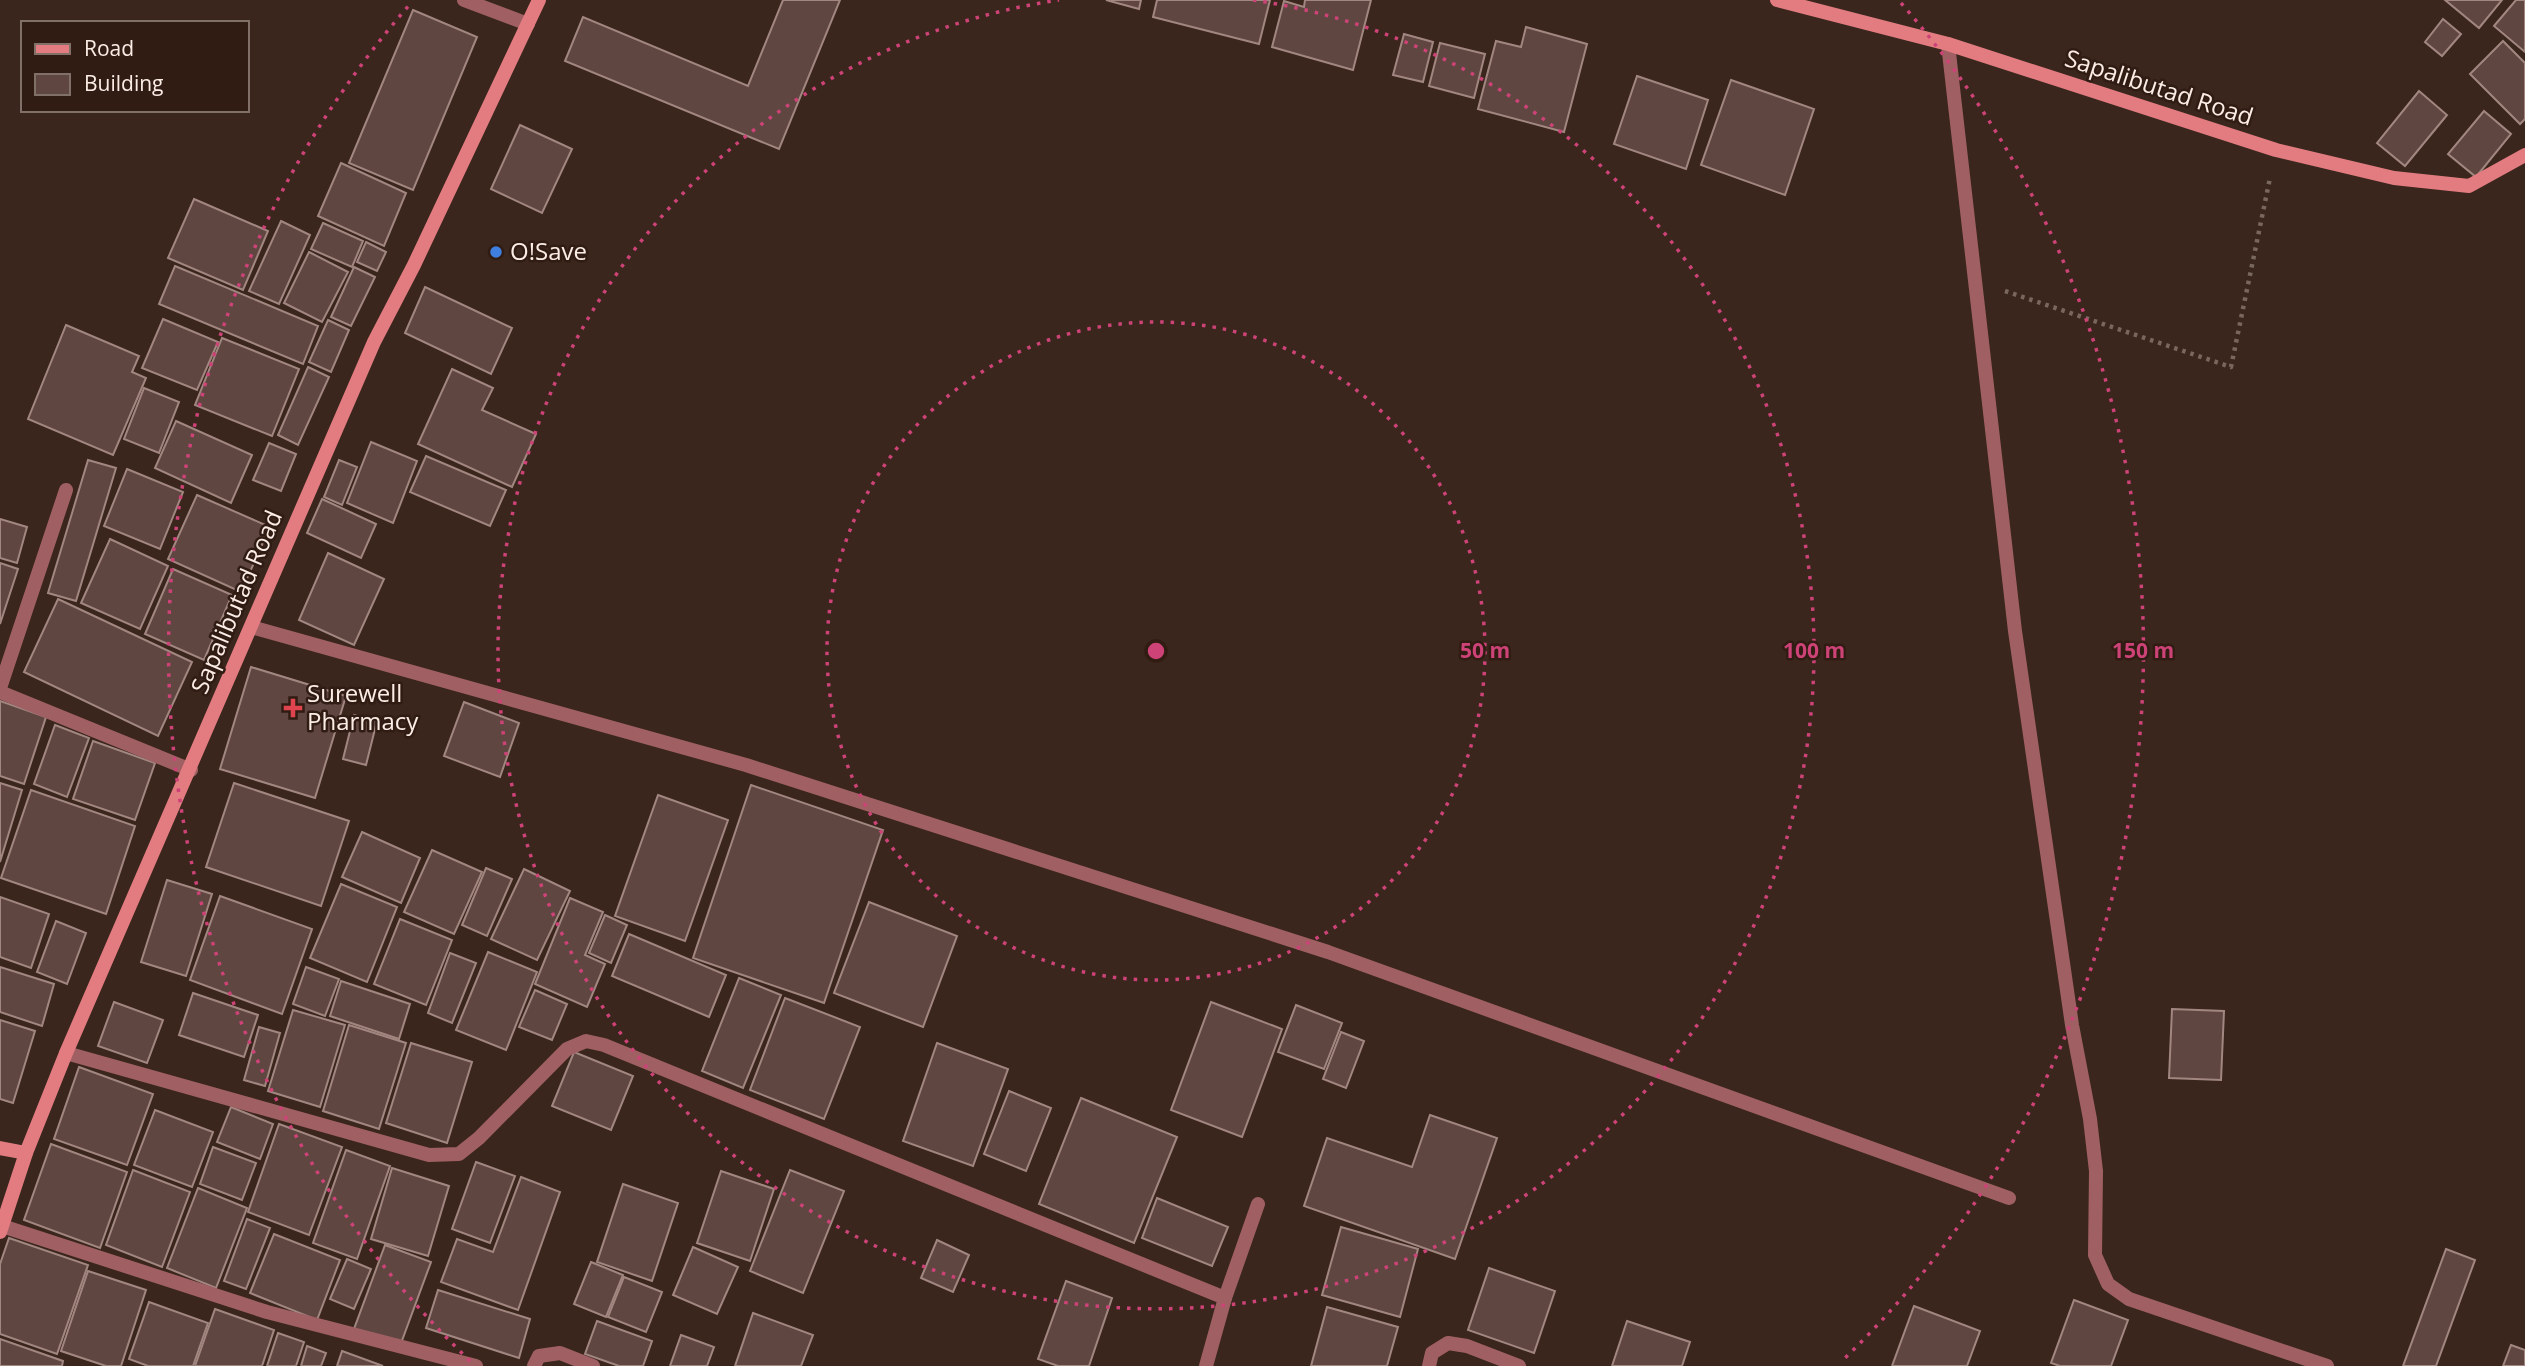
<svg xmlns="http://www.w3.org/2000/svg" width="2525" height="1366" font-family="'Open Sans',sans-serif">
<rect width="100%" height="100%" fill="#3a261c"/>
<g fill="#5f4641" stroke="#a28781" stroke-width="2">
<polygon points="783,0 840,0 779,149 565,61 583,17 748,86"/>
<polygon points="1106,0 1141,0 1139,9"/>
<polygon points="1157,0 1270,0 1259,44 1153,17"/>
<polygon points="1305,0 1371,0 1353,70 1272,47 1284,1 1304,7"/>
<polygon points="2445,0 2502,0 2479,28"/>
<polygon points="2516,0 2525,0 2525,52 2494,26"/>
<polygon points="413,10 477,37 413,190 349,163"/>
<polygon points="2443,19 2461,34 2442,56 2425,42"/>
<polygon points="1526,27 1587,44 1564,132 1478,109 1496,41 1521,47"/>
<polygon points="1404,34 1433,42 1423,82 1393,75"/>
<polygon points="2503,41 2525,63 2525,119 2520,124 2470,74"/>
<polygon points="1440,43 1485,54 1474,98 1429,86"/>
<polygon points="1637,76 1708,100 1686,169 1614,144"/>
<polygon points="1731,80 1814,109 1785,195 1701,165"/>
<polygon points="2419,91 2447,115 2405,166 2377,143"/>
<polygon points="2484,111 2511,134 2476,177 2448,154"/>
<polygon points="520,125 572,149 542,213 491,189"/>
<polygon points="341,163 406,193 384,246 318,216"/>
<polygon points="194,199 268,231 243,290 168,258"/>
<polygon points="281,221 310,235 279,304 249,291"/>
<polygon points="323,223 363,241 352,267 311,249"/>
<polygon points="366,242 386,252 377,271 357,262"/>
<polygon points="309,252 348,272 322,322 284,303"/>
<polygon points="175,266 318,326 303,364 159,304"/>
<polygon points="354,267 375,277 351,326 331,317"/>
<polygon points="425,287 512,328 491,374 405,333"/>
<polygon points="163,319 218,342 197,390 142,368"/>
<polygon points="328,320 349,330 331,372 309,362"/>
<polygon points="66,325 139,356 132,372 146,378 113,455 28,419"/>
<polygon points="222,338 299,369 272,436 195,405"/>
<polygon points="308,367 329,377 298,445 278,435"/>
<polygon points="452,369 493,388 482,410 536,434 512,487 418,444"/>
<polygon points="144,388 179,402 159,453 124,439"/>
<polygon points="176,421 252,455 231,503 155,468"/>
<polygon points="371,442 417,461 393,523 347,503"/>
<polygon points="269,443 296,454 281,491 253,480"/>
<polygon points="426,456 506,490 490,526 410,492"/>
<polygon points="88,460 116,468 76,601 48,593"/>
<polygon points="339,460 357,467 342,505 324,497"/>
<polygon points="127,469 183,492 160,549 104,526"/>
<polygon points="197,495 270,527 241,592 168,559"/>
<polygon points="322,499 376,524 361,558 307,533"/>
<polygon points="0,519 27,527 17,563 0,558"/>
<polygon points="110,539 168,566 140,629 81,603"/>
<polygon points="328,553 384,579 354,645 299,620"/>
<polygon points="0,563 18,569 0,624"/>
<polygon points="173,569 232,595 204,660 145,634"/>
<polygon points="58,599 192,662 158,736 24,672"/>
<polygon points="251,667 346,696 315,798 220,769"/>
<polygon points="0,701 46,717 24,784 0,776"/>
<polygon points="464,702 519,723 500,777 444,756"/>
<polygon points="354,715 377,721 366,765 343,759"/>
<polygon points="55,725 89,738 67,797 34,784"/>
<polygon points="93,741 155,763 135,820 73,799"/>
<polygon points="0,783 22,790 0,862"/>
<polygon points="234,783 349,821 321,906 206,867"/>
<polygon points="751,785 883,830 824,1003 693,958"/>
<polygon points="31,790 135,826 106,914 1,878"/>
<polygon points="658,795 728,820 685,941 615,916"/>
<polygon points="362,832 420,858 401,903 342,877"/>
<polygon points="432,850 482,872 454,934 404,912"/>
<polygon points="486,868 512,879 487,936 462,925"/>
<polygon points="524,869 570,891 537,960 491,939"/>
<polygon points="167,880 212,894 186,976 141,962"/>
<polygon points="341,884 397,907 367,982 310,958"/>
<polygon points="220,896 312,929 282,1014 190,980"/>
<polygon points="0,897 49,914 31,968 0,957"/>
<polygon points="570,898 603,912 585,955 605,964 587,1007 535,984"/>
<polygon points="869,902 957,936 923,1027 834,993"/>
<polygon points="605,915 627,925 611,963 589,953"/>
<polygon points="400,919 452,940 426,1005 374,984"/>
<polygon points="56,921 86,933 67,984 37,972"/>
<polygon points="629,934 726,975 709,1017 612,976"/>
<polygon points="488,952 537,972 506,1050 456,1030"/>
<polygon points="450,953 476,963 452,1023 428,1013"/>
<polygon points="0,967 54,984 42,1026 0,1012"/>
<polygon points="306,967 339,979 325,1016 293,1004"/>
<polygon points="739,978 781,995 743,1088 702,1071"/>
<polygon points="341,981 410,1004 399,1039 330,1016"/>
<polygon points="535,990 567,1004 552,1040 519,1027"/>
<polygon points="193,993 258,1015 244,1057 179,1035"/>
<polygon points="785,998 860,1027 824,1119 750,1090"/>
<polygon points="114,1002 163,1020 147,1063 98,1046"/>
<polygon points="1211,1002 1282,1029 1242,1137 1171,1110"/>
<polygon points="1296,1005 1342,1023 1324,1069 1278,1052"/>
<polygon points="2172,1009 2224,1011 2221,1080 2169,1078"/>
<polygon points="293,1010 345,1025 320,1107 268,1091"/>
<polygon points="0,1020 35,1031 13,1103 0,1099"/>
<polygon points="349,1025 406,1043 379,1129 323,1111"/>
<polygon points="259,1027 280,1033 265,1086 244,1080"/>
<polygon points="1341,1032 1364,1041 1346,1088 1323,1079"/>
<polygon points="411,1043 472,1062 447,1143 386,1123"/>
<polygon points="937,1043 1008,1069 973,1166 903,1141"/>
<polygon points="574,1052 633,1076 611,1130 552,1106"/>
<polygon points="79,1067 153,1094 127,1165 54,1139"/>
<polygon points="1009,1091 1051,1108 1026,1171 984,1154"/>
<polygon points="1081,1098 1177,1137 1134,1243 1039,1204"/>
<polygon points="231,1107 273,1124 260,1159 217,1142"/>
<polygon points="155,1110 213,1132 192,1187 134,1165"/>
<polygon points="1430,1115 1497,1138 1455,1259 1304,1206 1327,1138 1412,1167"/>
<polygon points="279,1124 342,1147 309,1235 248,1212"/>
<polygon points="51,1144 127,1172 100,1248 24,1220"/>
<polygon points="213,1147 256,1163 242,1200 200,1184"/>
<polygon points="346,1150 390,1166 357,1259 313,1243"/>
<polygon points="476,1162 515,1176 490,1243 452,1229"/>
<polygon points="392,1168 449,1186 428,1256 371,1239"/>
<polygon points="133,1170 190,1192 162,1267 106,1245"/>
<polygon points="790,1170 844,1191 803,1293 750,1271"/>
<polygon points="721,1171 774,1189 750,1261 697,1243"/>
<polygon points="521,1177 560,1192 518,1310 441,1282 457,1239 493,1252"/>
<polygon points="623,1184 678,1203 652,1281 597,1262"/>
<polygon points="198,1188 247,1208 216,1288 167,1268"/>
<polygon points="1157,1198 1228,1227 1212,1266 1142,1238"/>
<polygon points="247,1219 270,1228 246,1289 224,1281"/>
<polygon points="1341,1227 1418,1249 1400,1317 1322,1295"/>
<polygon points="274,1234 340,1260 317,1320 250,1293"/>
<polygon points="9,1238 88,1265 57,1354 0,1334 0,1264"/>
<polygon points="937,1240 969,1255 953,1292 921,1278"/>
<polygon points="385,1245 431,1262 400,1346 354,1329"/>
<polygon points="693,1247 738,1267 717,1314 673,1295"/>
<polygon points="2446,1249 2475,1260 2436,1366 2403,1366"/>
<polygon points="347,1259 371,1269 354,1309 330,1299"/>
<polygon points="591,1262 623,1275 606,1317 574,1304"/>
<polygon points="1489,1268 1555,1291 1534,1353 1468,1330"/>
<polygon points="88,1271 146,1290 121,1366 106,1366 61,1351"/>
<polygon points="624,1277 662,1292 646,1332 608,1317"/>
<polygon points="1066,1281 1112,1298 1089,1366 1058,1366 1038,1359"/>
<polygon points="438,1290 530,1319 519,1358 426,1328"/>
<polygon points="2074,1300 2128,1320 2111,1366 2060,1366 2051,1363"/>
<polygon points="149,1302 208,1323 193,1366 148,1366 129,1359"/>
<polygon points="1914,1306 1980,1331 1967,1366 1892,1366"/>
<polygon points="1327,1307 1398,1327 1387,1366 1311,1366"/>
<polygon points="215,1309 274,1330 262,1366 195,1366"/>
<polygon points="753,1313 813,1335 801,1366 735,1366"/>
<polygon points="597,1321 652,1341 643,1366 619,1366 585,1354"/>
<polygon points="1627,1321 1690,1342 1682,1366 1612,1366"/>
<polygon points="278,1333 304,1342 296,1366 267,1366"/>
<polygon points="681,1335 714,1347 707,1366 670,1366"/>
<polygon points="0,1339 63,1361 62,1366 0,1366"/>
<polygon points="2511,1345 2525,1350 2525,1366 2503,1366"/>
<polygon points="307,1346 326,1353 321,1366 301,1366"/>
<polygon points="342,1351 383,1366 337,1366"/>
</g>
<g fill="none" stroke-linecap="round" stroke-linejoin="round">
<polyline stroke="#79675e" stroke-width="4.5" stroke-dasharray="3.5 5" stroke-linecap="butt" points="2005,291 2231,367 2270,178"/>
<g stroke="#a06063" stroke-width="14">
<polyline points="464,0 528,24"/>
<polyline points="1948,44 2015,631 2072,1025 2090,1119 2096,1171 2095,1255 2108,1284 2129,1299 2327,1366"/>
<polyline points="251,627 746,765 1328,952 2009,1198"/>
<polyline points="0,688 66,490"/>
<polyline points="0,692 191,770"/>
<polyline points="66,1053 429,1155 459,1154 479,1138 567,1049 586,1041 604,1045 1225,1298 1206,1366"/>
<polyline points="2,1226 267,1312 476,1366"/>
<polyline points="1225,1298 1258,1204"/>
<polyline points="534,1366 539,1356 560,1353 593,1366"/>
<polyline points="1429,1366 1432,1353 1448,1343 1467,1346 1519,1366"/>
</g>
<g stroke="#e27c81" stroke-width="14">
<polyline points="1777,0 1948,44 2276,150 2394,178 2469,186 2525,155"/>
<polyline points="0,1148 26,1153"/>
<polyline points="0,1232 26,1153 66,1053 374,342 414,265 539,0"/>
</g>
</g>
<g fill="none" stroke="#cd4377" stroke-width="3.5" stroke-dasharray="3.5 7">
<circle cx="1156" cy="651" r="329"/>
<path d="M1253 0A658 658 0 1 1 1059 0"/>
<path d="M470 1361A987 987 0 0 1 411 3M1901 3A987 987 0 0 1 1842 1361"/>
</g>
<circle fill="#3f7fe0" stroke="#301c13" stroke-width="2.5" cx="496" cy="252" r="7"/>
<path fill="#e0444e" stroke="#301c13" stroke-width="2.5" d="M289.5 697.5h7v7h7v7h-7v7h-7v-7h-7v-7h7z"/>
<g text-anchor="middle" stroke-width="5" stroke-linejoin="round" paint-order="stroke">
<g font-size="24" fill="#fbede6" stroke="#301c13">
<text transform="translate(2159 88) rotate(18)" y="8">Sapalibutad Road</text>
<text transform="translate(237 602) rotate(-67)" y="8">Sapalibutad Road</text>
</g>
<g font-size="24" fill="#fbede6" stroke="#301c13" text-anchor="start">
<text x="510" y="260">O!Save</text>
<text x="307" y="702">Surewell<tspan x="307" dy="28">Pharmacy</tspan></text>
</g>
</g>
<circle cx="1156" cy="651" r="10" fill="#cd4377" stroke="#301c13" stroke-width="3.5"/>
<g font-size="21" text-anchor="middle" font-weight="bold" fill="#cd4377" stroke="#301c13" stroke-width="5" stroke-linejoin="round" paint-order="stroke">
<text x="1485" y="658">50 m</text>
<text x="1814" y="658">100 m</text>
<text x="2143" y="658">150 m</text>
</g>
<rect x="21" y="21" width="228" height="91" fill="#301c13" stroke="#817067" stroke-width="2"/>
<rect x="35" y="44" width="35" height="10" fill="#e27c81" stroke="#817067" stroke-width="2"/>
<text x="84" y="56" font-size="21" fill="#fbede6">Road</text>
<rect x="35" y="74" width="35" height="21" fill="#5f4641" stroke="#817067" stroke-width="2"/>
<text x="84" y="91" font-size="21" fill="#fbede6">Building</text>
</svg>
